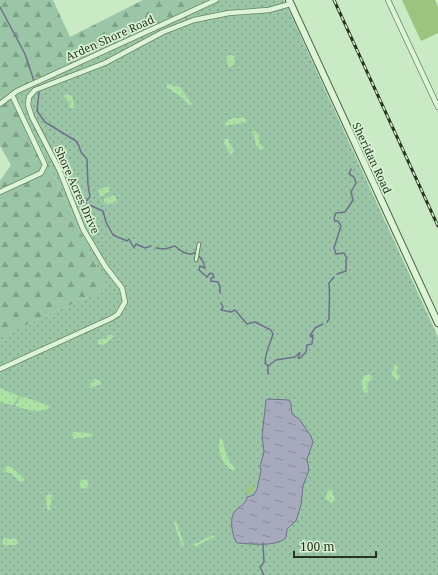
<svg xmlns="http://www.w3.org/2000/svg" width="438" height="575" font-family="'Noto Serif',serif">
<defs>
<pattern id="grass-dots" width="8" height="8" patternUnits="userSpaceOnUse"><rect width="8" height="8" fill="#9ac6a7"/><path d="M2 2h.1M6 6h.1" fill="none" stroke="#7ea288" stroke-width="1.8" stroke-linecap="round"/></pattern>
<pattern id="forest-firs" width="22" height="20" patternUnits="userSpaceOnUse"><rect width="22" height="20" fill="#9ac6a7"/><path d="M5 1l3.5 6h-7zM16 11l3.5 6h-7z" fill="#7ea288"/></pattern>
<pattern id="sand-dots" width="8" height="8" patternUnits="userSpaceOnUse"><rect width="8" height="8" fill="#ace3a5"/><path d="M2 2h.1M6 6h.1" fill="none" stroke="#94c38e" stroke-width="1.8" stroke-linecap="round"/></pattern>
<pattern id="water-ripples" width="26" height="14" patternUnits="userSpaceOnUse"><rect width="26" height="14" fill="#a7aabd"/><path d="M2 4q2-2 4 0t4 0M15 11q2-2 4 0t4 0" fill="none" stroke="#888b99"/></pattern>
</defs>
<rect width="100%" height="100%" fill="#cae9c5"/>
<polygon fill="url(#grass-dots)" points="221,0 284,0 438,337 438,575 0,575 0,337 107,288 16,95"/>
<polygon fill="url(#forest-firs)" points="0,0 53,0 70,37 143,0 221,0 16,95 107,288 0,337 0,181 11,165 0,146"/>
<g fill="url(#sand-dots)">
<polygon points="230,55 235,56 234,64 230,67 228,65 226,57"/>
<polygon points="167,84 180,87 192,104 189,105 183,98 166,87"/>
<polygon points="66,94 72,96 75,108 70,108 69,102 64,97"/>
<polygon points="233,118 245,118 247,122 225,126 225,122"/>
<polygon points="255,131 259,136 259,143 264,148 262,151 256,146 255,138 252,132"/>
<polygon points="225,138 228,139 234,151 232,154 230,154 224,143"/>
<polygon points="108,186 110,191 100,197 98,190"/>
<polygon points="114,195 116,199 116,202 106,204 104,202 104,199"/>
<polygon points="110,334 114,336 104,345 98,344 98,340 105,339"/>
<polygon points="395,365 399,366 396,372 400,376 397,381 391,374"/>
<path d="M369,374l4,4 -6,5 1,9 -2,1c-5,-3 -5,-10 -3,-16z"/>
<polygon points="95,379 101,381 101,384 90,388 89,386"/>
<polygon points="0,388 19,396 13,405 0,402"/>
<path d="M21,396l26,9 3,2c-10,8 -24,2 -35,-1z"/>
<polygon points="73,432 91,433 93,436 74,439 72,435"/>
<path d="M221,437c4,7 4,24 14,30l-1,4c-11,-3 -19,-24 -13,-34z"/>
<polygon points="7,466 10,466 24,478 24,481 20,482 12,474 6,472 4,470"/>
<circle cx="84" cy="484" r="4.5"/>
<polygon points="329,489 332,490 335,501 331,503 325,498"/>
<polygon points="49,494 52,495 50,511 47,509 46,496"/>
<polygon points="176,521 184,544 182,547 174,523"/>
<path d="M214,535l1,2c-6,3 -15,6 -19,10l-3,-1 1,-2z"/>
<polygon points="3,538 16,539 18,543 15,545 3,545"/>
</g>
<path fill="url(#water-ripples)" stroke="#6e718b" d="M268,399l21,1 2,4 1,10 7,5 12,17 2,6 -6,17 2,11 -6,16 -2,19 -5,16 -9,8 -1,9c-10,9 -35,6 -48,5l-2,-1c-4,-8 -7,-24 -1,-31 5,-5 11,-7 12,-14l7,-2 3,-6 4,-18 -1,-5 4,-14 -2,-16 4,-36z"/>
<g fill="none" stroke-linecap="round" stroke-linejoin="round">
<g stroke="#6e718b" stroke-width="1.5">
<polyline points="0,7 25,54 34,81"/>
<polyline points="39,92 37,111 45,122 76,141 79,146 81,152 87,159 88,185 90,197 85,202 87,204 103,211 106,222 113,235 127,241 129,239 134,248 136,244 145,248 151,246"/>
<path d="M156,248l9,1 10,-3c5,5 13,10 19,7 6,3 10,9 11,15l-5,-2 -1,4 8,7 3,-4 3,1 1,3 -3,1v3l7,1 2,5v6"/>
<polyline points="337,274 346,271 346,260 347,258 344,253 336,254 334,248 341,226 338,221 335,221 334,218 336,213 345,212 353,200 351,192 356,183 354,177 349,174 351,169"/>
<path d="M221,303l2,4 -2,3 10,2 4,-2 12,14 8,-2 16,8 2,4c-3,10 -8,19 -8,29l3,3v8"/>
<path d="M327,322l2,-3c0,-12 1,-24 0,-36l5,-6"/>
<polyline points="268,366 276,360 295,357 299,353 300,353 298,358 300,358 306,352 307,345 312,344 313,335 311,337 310,336 315,328 323,324"/>
<polyline points="263,543 264,562 260,567 264,575"/>
</g>
</g>
<g fill="#9cc47f">
<polygon points="402,0 435,0 438,7 438,33 421,41"/>
<polygon points="250,485 254,486 252,493 246,492 247,487 249,488"/>
</g>
<g fill="none" stroke-linecap="round" stroke-linejoin="round">
<defs>
<polyline id="service" points="196,260 199,244"/>
<g id="minor">
<polyline points="388,0 438,107"/>
<polyline points="0,104 17,91 216,0"/>
<polyline points="0,192 41,173 45,165 12,95"/>
<polyline points="0,369 112,318 118,314 125,302 122,288 105,266 83,229 59,169 32,117 28,105 29,97 35,90 105,63 163,32 194,20 229,13 269,10 290,4"/>
</g>
<polyline id="secondary" points="289,0 438,323"/>
</defs>
<use href="#service" stroke="#69835d" stroke-width="4.5"/>
<use href="#minor" stroke="#69835d" stroke-width="6"/>
<use href="#secondary" stroke="#4c6540" stroke-width="8"/>
<use href="#service" stroke="#dcf5d8" stroke-width="2.5"/>
<use href="#minor" stroke="#dcf5d8" stroke-width="4.5"/>
<use href="#secondary" stroke="#dcf5d8" stroke-width="6"/>
<defs>
<polyline id="rail" points="334,0 438,226"/>
</defs>
<use href="#rail" stroke="#273420" stroke-width="3"/>
<use href="#rail" stroke="#d8f2d4" stroke-width="1.5" stroke-dasharray="4.5" stroke-linecap="butt"/>
</g>
<g text-anchor="middle" stroke-width="3.5" stroke-linejoin="round" paint-order="stroke">
<g font-size="11" fill="#273420" stroke="#d8f2d4">
<text transform="translate(110 38) rotate(-24)" y="4">Arden Shore Road</text>
<text transform="translate(372 158) rotate(65)" y="4">Sheridan Road</text>
<text transform="translate(77 190) rotate(66)" y="4">Shore Acres Drive</text>
</g>
</g>
<path d="M294 551v6h82v-6" fill="none" stroke="#273420" stroke-width="2"/>
<text x="300" y="551" font-size="12" fill="#273420" stroke="#d8f2d4" stroke-width="3" paint-order="stroke">100 m</text>
</svg>
